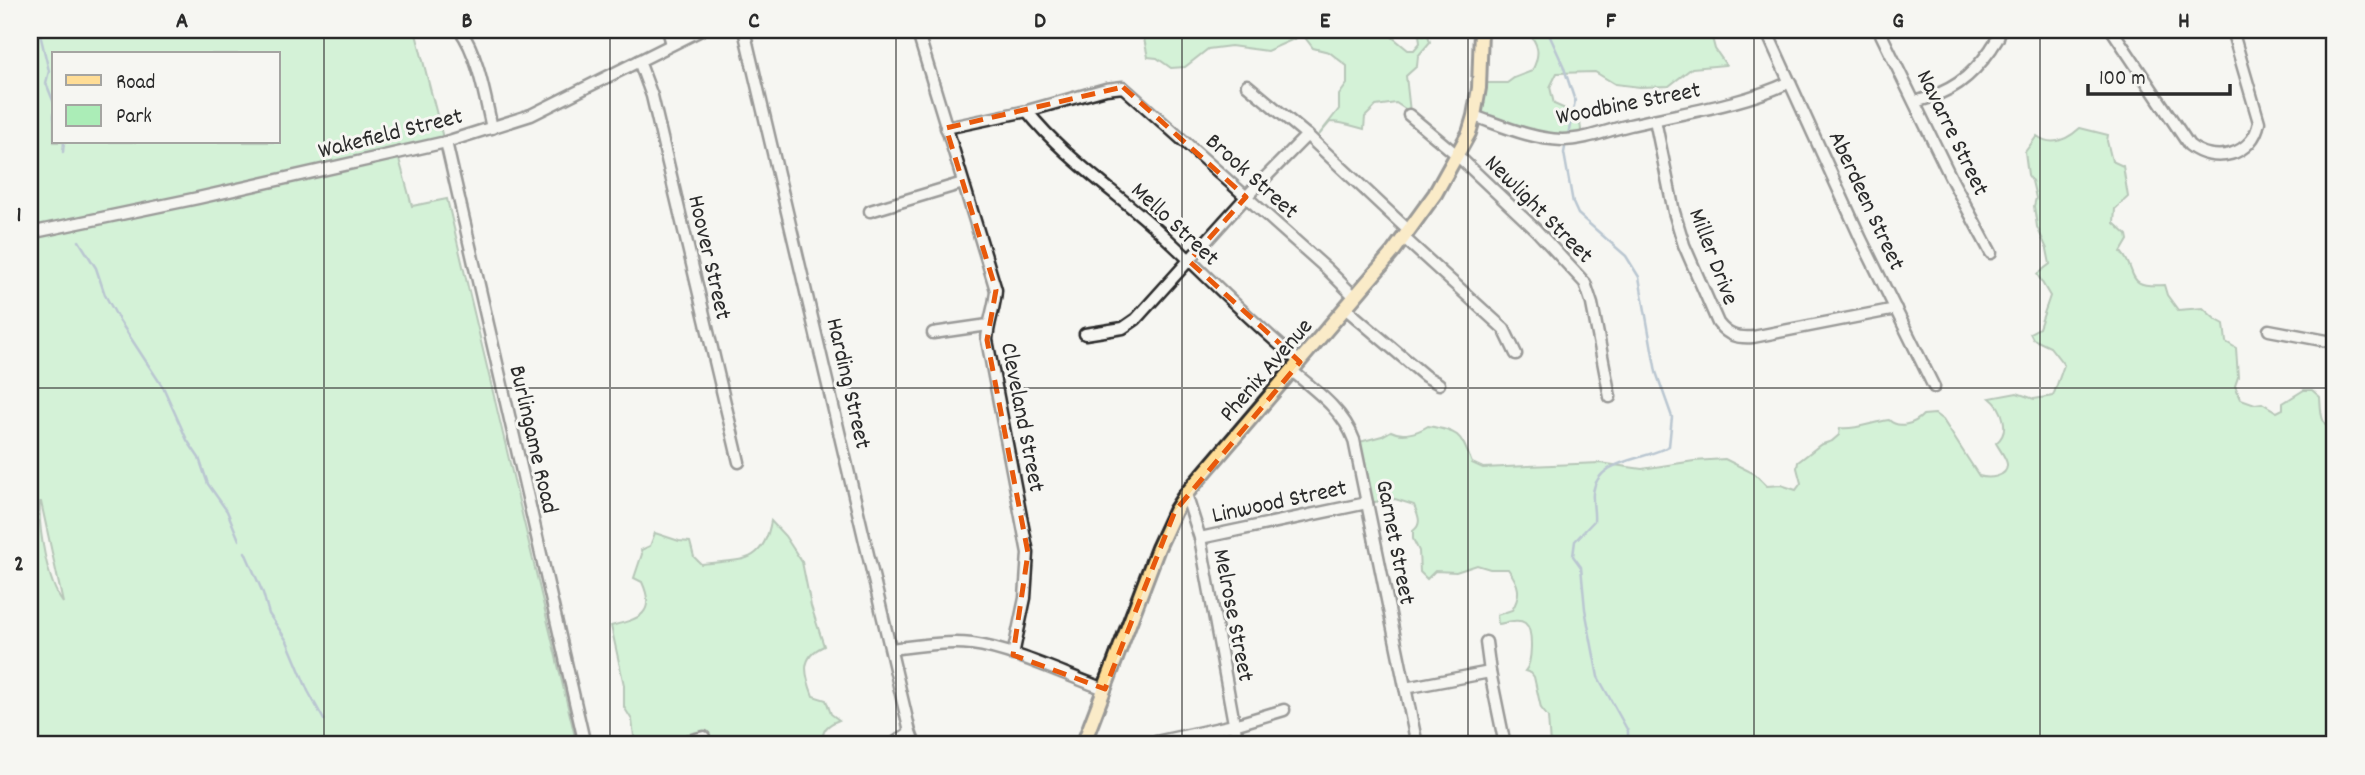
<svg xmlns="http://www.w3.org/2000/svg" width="2365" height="775" font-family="Dekko,sans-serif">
<rect width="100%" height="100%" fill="#f6f6f2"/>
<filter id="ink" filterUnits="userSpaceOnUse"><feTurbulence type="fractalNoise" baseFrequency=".0143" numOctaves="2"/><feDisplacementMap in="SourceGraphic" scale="14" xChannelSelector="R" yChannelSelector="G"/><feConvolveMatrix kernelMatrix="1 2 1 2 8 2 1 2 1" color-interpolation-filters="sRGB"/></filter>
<g filter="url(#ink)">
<g fill="#abedb7" stroke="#6b8c71" stroke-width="2" fill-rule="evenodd">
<path d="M30,30h385l28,108 -47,10 16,58 35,-7 130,546h-547zM54,54h224v88h-224zM40,502h1l22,101c-16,-22 -25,-74 -23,-101z"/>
<path d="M1142,30h232l5,4 12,2 17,14h6l6,-7 -1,-9 9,1 2,7 -12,14 -1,10 -11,10 4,36 -14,-9 -20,3 -11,11 -1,12c-11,-3 -22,-7 -34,-7l-16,19 25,-32v-14l8,-11v-18l-18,-14 -16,-4 -10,-13 -36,16 -36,-5 -23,3 -23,18 -14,1 -14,-10 -9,-1z"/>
<path d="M1526,30h184l5,19 11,16 -34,3 -23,18 -29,1 -25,-3 -20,-12 -38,1 -7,14 4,17 25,11 3,22 -15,4 -91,-22 3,-36h28l7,-5 18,-7c9,-18 7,-27 -6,-41z"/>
<path d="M2080,128l28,7 -1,6 5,20 11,5 5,31 -13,12 -1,14 13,12 1,5 -7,12c18,20 2,36 43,33l3,10 11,15 25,-2 12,11 9,5 2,18 10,6 2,29 -3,9 6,13 14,5 7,-1 15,9 6,-3v-6l21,-13h8l8,7c1,12 0,29 13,33l2,17v298h-785l-2,-28 -7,-9 -7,-31 -3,-4 -6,-2c7,-7 9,-41 0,-48 -7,-5 -19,0 -27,1l-1,-9 15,-5c10,-16 7,-26 -4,-41h-18l-13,-4 -21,7 -21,-1 -8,8 -7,-7 -1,-21 -6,-12v-8c10,-7 5,-16 1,-26l-19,-6 -28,4 -11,-60 26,-7 9,-5c11,6 26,2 37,-5 33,6 32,8 44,37l11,5 117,-5 42,6 52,-8 31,-2 30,15 12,12 14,-1 15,5 5,-7 -4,-15 1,-6 22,-17 12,-4 7,-6 1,-7c17,2 32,-6 49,-8 9,9 26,4 34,-5l12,-1 8,6 36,56c9,3 29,2 28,-12 -1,-7 -8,-15 -11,-21 15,-11 7,-35 -6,-45l27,-5 17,6 19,-3 11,-31 -14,-18 -17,-8 -3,-6 9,-5 11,-32 -13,-22 13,-10 -3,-15 -10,-22 -3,-21 2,-8 -4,-17 -4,-6 -3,-23 12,-16c15,11 31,3 43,-8z"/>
<path d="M771,521l14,15 17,26 9,44 13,40c-25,11 -19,29 -11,50l13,4 5,14 8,6c-13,5 -18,11 -16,25h-188l-3,-25 -8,-13v-22l-13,-59c27,-7 46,-11 31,-44l-8,-4 8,-24 -1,-4 9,-4 5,-13 24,8 11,1 4,15 7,7c39,-5 62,2 70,-43z"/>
</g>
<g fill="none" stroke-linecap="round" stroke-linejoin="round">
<g stroke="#718da8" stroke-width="2.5">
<polyline points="39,30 49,71 46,83 54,103"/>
<polyline points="1547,30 1563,65 1575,101 1568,135"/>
<polyline points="54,112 54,119"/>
<path d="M1566,142l-2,11 9,50 5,11 48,42 13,21 17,95 16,45 -3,29c-24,15 -72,12 -76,47 -1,9 2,19 1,28l-19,20 -2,15 8,11 4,42 13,68 30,54v14"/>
<polyline points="63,152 64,142"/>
<polyline points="79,241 96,268 105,295 119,320 164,389 187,440 199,458 208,484 227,511 239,540"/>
<polyline points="245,552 263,593 269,614 287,641 308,691 324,720"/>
</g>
<defs>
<g id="minor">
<path d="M460,30c18,24 25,68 32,98"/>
<polyline points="668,30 672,44"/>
<polyline points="744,30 910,732 915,745"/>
<path d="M917,30l79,260c-1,18 -8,32 -9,50l41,213 -3,45 -12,57"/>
<polyline points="1766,30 1861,239 1934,387"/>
<polyline points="1879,30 1952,180 1991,253"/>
<path d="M2112,30l77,115c25,20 64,11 70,-23l-27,-92"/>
<polyline points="639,61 652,96 739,462"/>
<polyline points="1247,85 1307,135 1408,230"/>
<path d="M1915,102c36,-10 55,-23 76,-53 4,-7 9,-11 8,-19"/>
<path d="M1027,111c38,48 91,82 135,123 46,43 89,88 138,128"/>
<polyline points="1409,115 1457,155 1535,229 1585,283 1592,304 1610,397"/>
<path d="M1474,116c29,10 57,23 88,24 23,0 46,-10 68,-15 54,-13 109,-19 160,-43"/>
<path d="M1655,120l19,92 10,33 34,78c10,13 19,15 35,14l143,-28"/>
<polyline points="946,128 1027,111 1106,89 1123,87 1327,269 1354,296"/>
<polyline points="446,142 585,745"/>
<polyline points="870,211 963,183"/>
<polyline points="30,233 198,198 446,142 531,115 701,30"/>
<polyline points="1403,237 1504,329 1516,354"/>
<polyline points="1345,308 1425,376 1439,384"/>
<polyline points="2269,330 2327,341 2335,340"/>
<polyline points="933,333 988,325"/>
<polyline points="1085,334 1123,328 1136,319 1246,197 1307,135"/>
<path d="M1292,371c24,20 51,39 62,69l63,305"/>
<polyline points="1186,494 1200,538 1238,745"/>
<polyline points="1200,538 1367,503"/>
<polyline points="1486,642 1490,672 1505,745"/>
<path d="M891,649c26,-3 55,-8 81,-5 39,5 94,31 133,45"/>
<polyline points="1405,688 1490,672"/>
<polyline points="672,745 704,737"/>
<polyline points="892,745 910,732"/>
<polyline points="1142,745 1234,725 1284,710"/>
</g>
<polyline id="major" points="1083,745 1158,548 1175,511 1186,494 1393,252 1435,194 1469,133 1474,116 1479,88 1481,30"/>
</defs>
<use href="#minor" stroke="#2b2b2b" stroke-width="15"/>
<use href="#major" stroke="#2b2b2b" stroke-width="18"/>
<use href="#minor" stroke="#f6f6f2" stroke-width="10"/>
<use href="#major" stroke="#ffdd96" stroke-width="12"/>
</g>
</g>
<path d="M0 0H2365V775H0ZM1123,87l123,110 -57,64 111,101 -125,149 -70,178 -92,-34 15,-102 -41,-213 9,-50 -50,-162z" fill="#f6f6f2" fill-opacity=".55" fill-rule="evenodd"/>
<path fill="none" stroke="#e8590c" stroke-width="5" stroke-dasharray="14 9" stroke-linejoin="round" d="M1123,87l123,110 -57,64 111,101 -125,149 -70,178 -92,-34 15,-102 -41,-213 9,-50 -50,-162z"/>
<path fill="none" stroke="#2b2b2b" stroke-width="2" stroke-opacity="0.55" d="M324,30v715M610,30v715M896,30v715M1182,30v715M1468,30v715M1754,30v715M2040,30v715M30,388h2305"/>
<g text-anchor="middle" stroke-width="6" stroke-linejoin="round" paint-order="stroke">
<g font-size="24" fill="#2b2b2b" stroke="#f6f6f2">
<text transform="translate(1628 102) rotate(-11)" y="8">Woodbine Street</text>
<text transform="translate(390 132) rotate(-14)" y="8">Wakefield Street</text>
<text transform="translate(1954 132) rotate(64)" y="8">Navarre Street</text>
<text transform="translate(1253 175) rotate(42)" y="8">Brook Street</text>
<text transform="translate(1868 200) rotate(65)" y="8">Aberdeen Street</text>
<text transform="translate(1540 208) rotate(45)" y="8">Newlight Street</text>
<text transform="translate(1176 223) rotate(43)" y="8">Mello Street</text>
<text transform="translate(1715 256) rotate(69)" y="8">Miller Drive</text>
<text transform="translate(711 257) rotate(77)" y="8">Hoover Street</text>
<text transform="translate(1265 369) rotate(-49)" y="8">Phenix Avenue</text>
<text transform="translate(850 383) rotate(77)" y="8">Harding Street</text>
<text transform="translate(1024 417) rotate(79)" y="8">Cleveland Street</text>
<text transform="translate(535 439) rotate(77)" y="8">Burlingame Road</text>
<text transform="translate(1279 500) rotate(-12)" y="8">Linwood Street</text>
<text transform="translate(1397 542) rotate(79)" y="8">Garnet Street</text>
<text transform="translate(1235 615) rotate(79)" y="8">Melrose Street</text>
</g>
</g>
<rect width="2365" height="775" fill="none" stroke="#f6f6f2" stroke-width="77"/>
<rect x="52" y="52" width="228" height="91" fill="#f6f6f2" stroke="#a5a5a2" stroke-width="2"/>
<rect x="66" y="75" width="35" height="10" fill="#ffdd96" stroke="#a5a5a2" stroke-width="2"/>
<text x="116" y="88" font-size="21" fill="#2b2b2b">Road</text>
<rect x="66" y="105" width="35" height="21" fill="#abedb7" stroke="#a5a5a2" stroke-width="2"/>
<text x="116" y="122" font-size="21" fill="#2b2b2b">Park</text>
<path d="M2088 84v10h142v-10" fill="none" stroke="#2b2b2b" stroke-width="3.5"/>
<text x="2099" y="84" font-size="21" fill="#2b2b2b" stroke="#f6f6f2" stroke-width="5" paint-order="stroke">100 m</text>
<rect x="38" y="38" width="2288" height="698" fill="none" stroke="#2b2b2b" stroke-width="2.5"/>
<g font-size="23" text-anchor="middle" font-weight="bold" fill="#2b2b2b">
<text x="182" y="27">A</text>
<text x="467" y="27">B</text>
<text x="754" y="27">C</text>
<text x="1040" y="27">D</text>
<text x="1325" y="27">E</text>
<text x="1611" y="27">F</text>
<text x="1898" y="27">G</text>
<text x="2184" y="27">H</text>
<text x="19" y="221">1</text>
<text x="19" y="570">2</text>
</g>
</svg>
